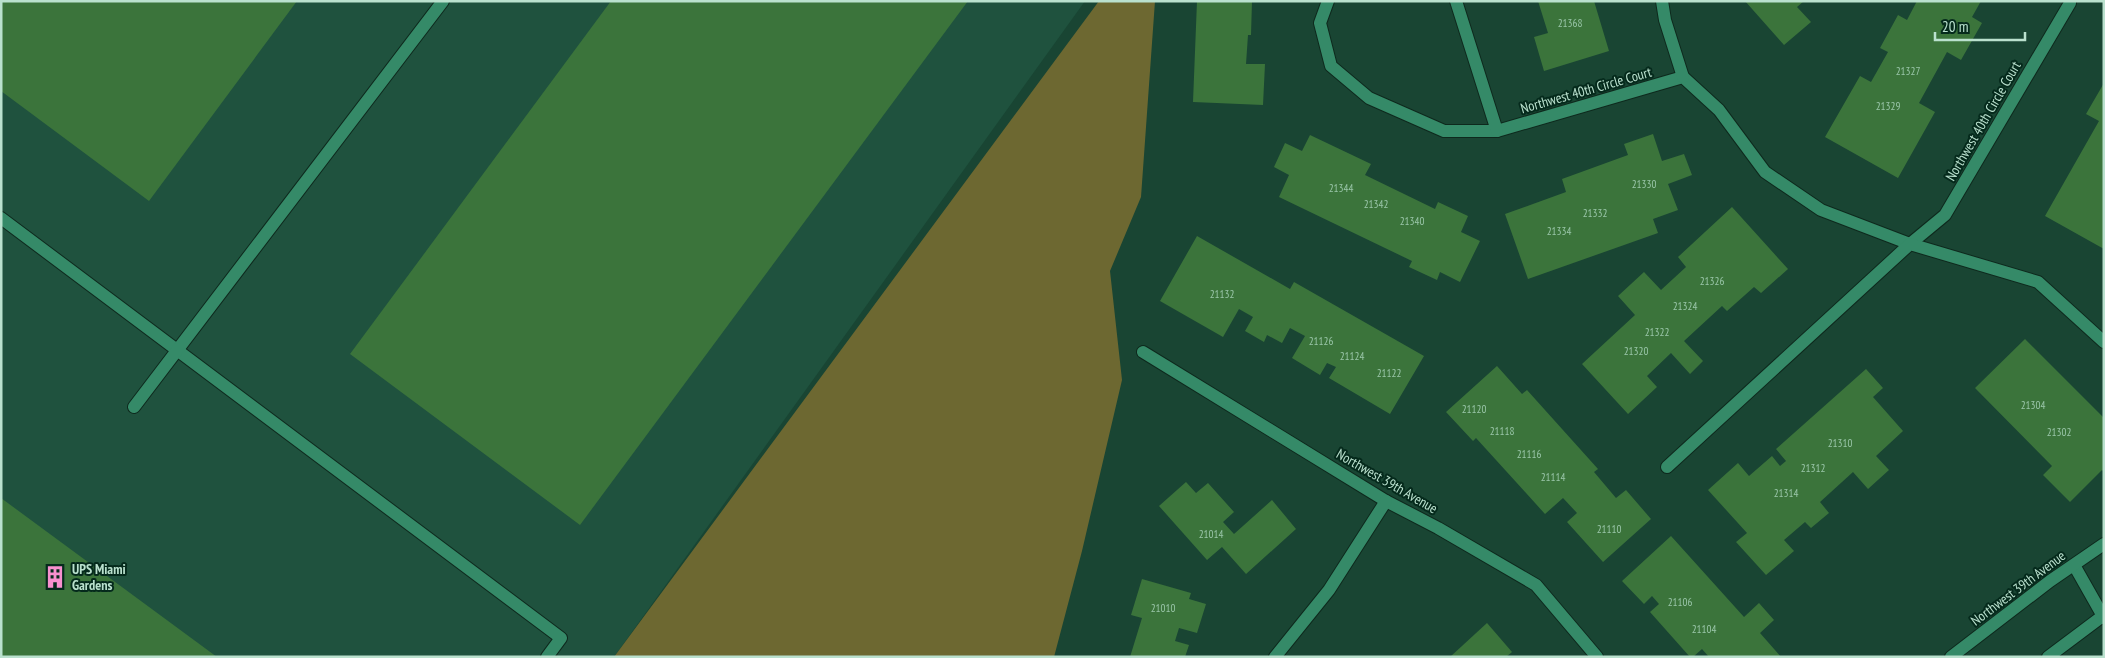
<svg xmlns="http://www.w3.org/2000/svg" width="2105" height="658" font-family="'PT Sans Narrow',sans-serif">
<rect width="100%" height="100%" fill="#194533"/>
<polygon fill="#1f523e" points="1,1 1085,1 614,657 1,657"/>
<polygon fill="#6d6831" points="1099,1 1155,1 1141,197 1110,271 1122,380 1082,551 1054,657 614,657"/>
<g fill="#3b743b">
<polygon points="1,1 297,1 149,201 1,91"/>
<polygon points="611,1 968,1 580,525 350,354"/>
<polygon points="1197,1 1252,1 1251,35 1248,35 1246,64 1265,64 1263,105 1193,102"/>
<polygon points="1538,1 1594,1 1609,51 1544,71 1534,37 1548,33"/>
<polygon points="1745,1 1804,1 1797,7 1811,22 1784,45"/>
<polygon points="1917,1 1981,1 1972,17 1982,23 1961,60 1947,52 1919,103 1935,112 1898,178 1825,137 1860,76 1871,82 1888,52 1880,48 1898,15 1907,20"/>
<polygon points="2104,83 2104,249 2045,216 2099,121 2086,114"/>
<polygon points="1653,134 1662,161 1684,154 1692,175 1668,184 1678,210 1653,219 1658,233 1528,279 1505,214 1566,192 1562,179 1628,155 1624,144"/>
<polygon points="1310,135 1371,164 1365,175 1435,209 1438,202 1468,216 1461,232 1480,241 1460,282 1440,272 1437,280 1409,267 1412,261 1279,197 1289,175 1274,167 1285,143 1302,151"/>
<polygon points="1732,207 1788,269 1761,293 1754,287 1727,311 1722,306 1684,341 1703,361 1690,374 1671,353 1647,376 1657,387 1628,414 1582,364 1635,315 1618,296 1644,272 1661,290 1686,267 1678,257"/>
<polygon points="1197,236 1290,289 1294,282 1424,356 1390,414 1329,378 1336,367 1327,363 1320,375 1292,358 1305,336 1290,328 1282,343 1267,335 1264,342 1245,331 1253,317 1239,309 1223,337 1160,301"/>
<polygon points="2025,339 2104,418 2104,472 2102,470 2070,502 2043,475 2052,466 1975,388"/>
<polygon points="1497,366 1522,394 1527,390 1598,469 1594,472 1616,498 1626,490 1651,519 1603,562 1567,522 1577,513 1563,498 1545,514 1476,438 1473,441 1446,412"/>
<polygon points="1866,369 1883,388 1873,397 1903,431 1876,456 1889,470 1868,489 1853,472 1820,502 1829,513 1811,528 1805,522 1784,540 1794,551 1766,575 1736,542 1747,533 1708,490 1738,463 1749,476 1772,456 1780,466 1786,461 1776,449"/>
<polygon points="1186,482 1196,493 1208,483 1234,512 1223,522 1234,534 1272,500 1296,529 1246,574 1222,547 1207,560 1159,506"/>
<polygon points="1,498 217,657 1,657"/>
<polygon points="1671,536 1744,617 1759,603 1774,620 1760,633 1781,657 1709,657 1702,649 1693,657 1690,657 1650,612 1659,604 1652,596 1644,604 1622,581"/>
<polygon points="1142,579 1191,593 1189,599 1206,604 1197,633 1179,628 1175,641 1189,645 1185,657 1130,657 1142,618 1131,615"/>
<polygon points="1487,623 1512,652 1506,657 1450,657"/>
</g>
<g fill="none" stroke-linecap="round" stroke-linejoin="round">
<defs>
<g id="service">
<polyline points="1,218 561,638 547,657"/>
<polyline points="1143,352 1386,501 1438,528 1536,585 1597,657"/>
<polyline points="134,407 443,1"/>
<polyline points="1275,657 1329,590 1386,501"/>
</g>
<g id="minor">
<polyline points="1328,1 1320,23 1331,66 1369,98 1444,131 1497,131 1683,77 1719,110 1765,172 1821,210 1910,244 1945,215 2070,3"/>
<polyline points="1456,1 1497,131"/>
<polyline points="1662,1 1665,20 1683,77"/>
<polyline points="1667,467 1910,244 2038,282 2104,342"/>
</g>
<g id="tertiary">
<polyline points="2074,565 2104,618"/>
<polyline points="1951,657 2050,581 2104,544"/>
<polyline points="2048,657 2104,615"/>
</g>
</defs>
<use href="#service" stroke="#0e291d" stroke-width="14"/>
<use href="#minor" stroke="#0e291d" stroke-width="14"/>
<use href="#tertiary" stroke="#0e291d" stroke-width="14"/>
<use href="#service" stroke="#358a68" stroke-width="12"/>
<use href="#minor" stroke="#358a68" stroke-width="12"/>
<use href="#tertiary" stroke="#358a68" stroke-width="12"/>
</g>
<defs>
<symbol id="building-bare" viewBox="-9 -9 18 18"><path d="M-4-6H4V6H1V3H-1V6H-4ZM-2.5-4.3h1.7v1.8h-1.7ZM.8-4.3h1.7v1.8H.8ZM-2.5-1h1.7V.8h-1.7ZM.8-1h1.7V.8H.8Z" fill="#f790ce" stroke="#052a1c" stroke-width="2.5" paint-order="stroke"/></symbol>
</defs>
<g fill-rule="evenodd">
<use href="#building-bare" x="39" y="561" width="32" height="32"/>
</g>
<g text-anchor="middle" stroke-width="4" stroke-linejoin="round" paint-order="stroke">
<g font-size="11" fill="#9ac6a9">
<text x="1570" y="27">21368</text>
<text x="1908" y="75">21327</text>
<text x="1888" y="110">21329</text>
<text x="1644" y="188">21330</text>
<text x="1341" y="192">21344</text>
<text x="1376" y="208">21342</text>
<text x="1595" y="217">21332</text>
<text x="1412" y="225">21340</text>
<text x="1559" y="235">21334</text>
<text x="1712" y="285">21326</text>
<text x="1222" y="298">21132</text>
<text x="1685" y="310">21324</text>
<text x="1657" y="336">21322</text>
<text x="1321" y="345">21126</text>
<text x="1636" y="355">21320</text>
<text x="1352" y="360">21124</text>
<text x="1389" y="377">21122</text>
<text x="2033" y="409">21304</text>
<text x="1474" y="413">21120</text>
<text x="1502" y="435">21118</text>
<text x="2059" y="436">21302</text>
<text x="1840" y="447">21310</text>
<text x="1529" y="458">21116</text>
<text x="1813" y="472">21312</text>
<text x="1553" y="481">21114</text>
<text x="1786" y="497">21314</text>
<text x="1609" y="533">21110</text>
<text x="1211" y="538">21014</text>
<text x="1680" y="606">21106</text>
<text x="1163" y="612">21010</text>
<text x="1704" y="633">21104</text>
</g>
<g font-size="14" fill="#bae1ce" stroke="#052a1c">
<text transform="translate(1586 90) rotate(-16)" y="5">Northwest 40th Circle Court</text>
<text transform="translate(1983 121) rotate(-60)" y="5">Northwest 40th Circle Court</text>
<text transform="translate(1387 481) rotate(30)" y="5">Northwest 39th Avenue</text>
<text transform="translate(2018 588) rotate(-37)" y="5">Northwest 39th Avenue</text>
</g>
<g font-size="14" font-weight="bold" fill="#bae1ce" stroke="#052a1c" text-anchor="start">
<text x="72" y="574">UPS Miami<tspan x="72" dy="16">Gardens</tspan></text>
</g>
</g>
<rect width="2105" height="658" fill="none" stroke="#bae1ce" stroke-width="5"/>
<path d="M1935 32v8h90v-8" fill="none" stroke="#bae1ce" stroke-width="2.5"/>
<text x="1942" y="32" font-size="15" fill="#bae1ce" stroke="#052a1c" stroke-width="4" paint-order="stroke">20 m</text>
</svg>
